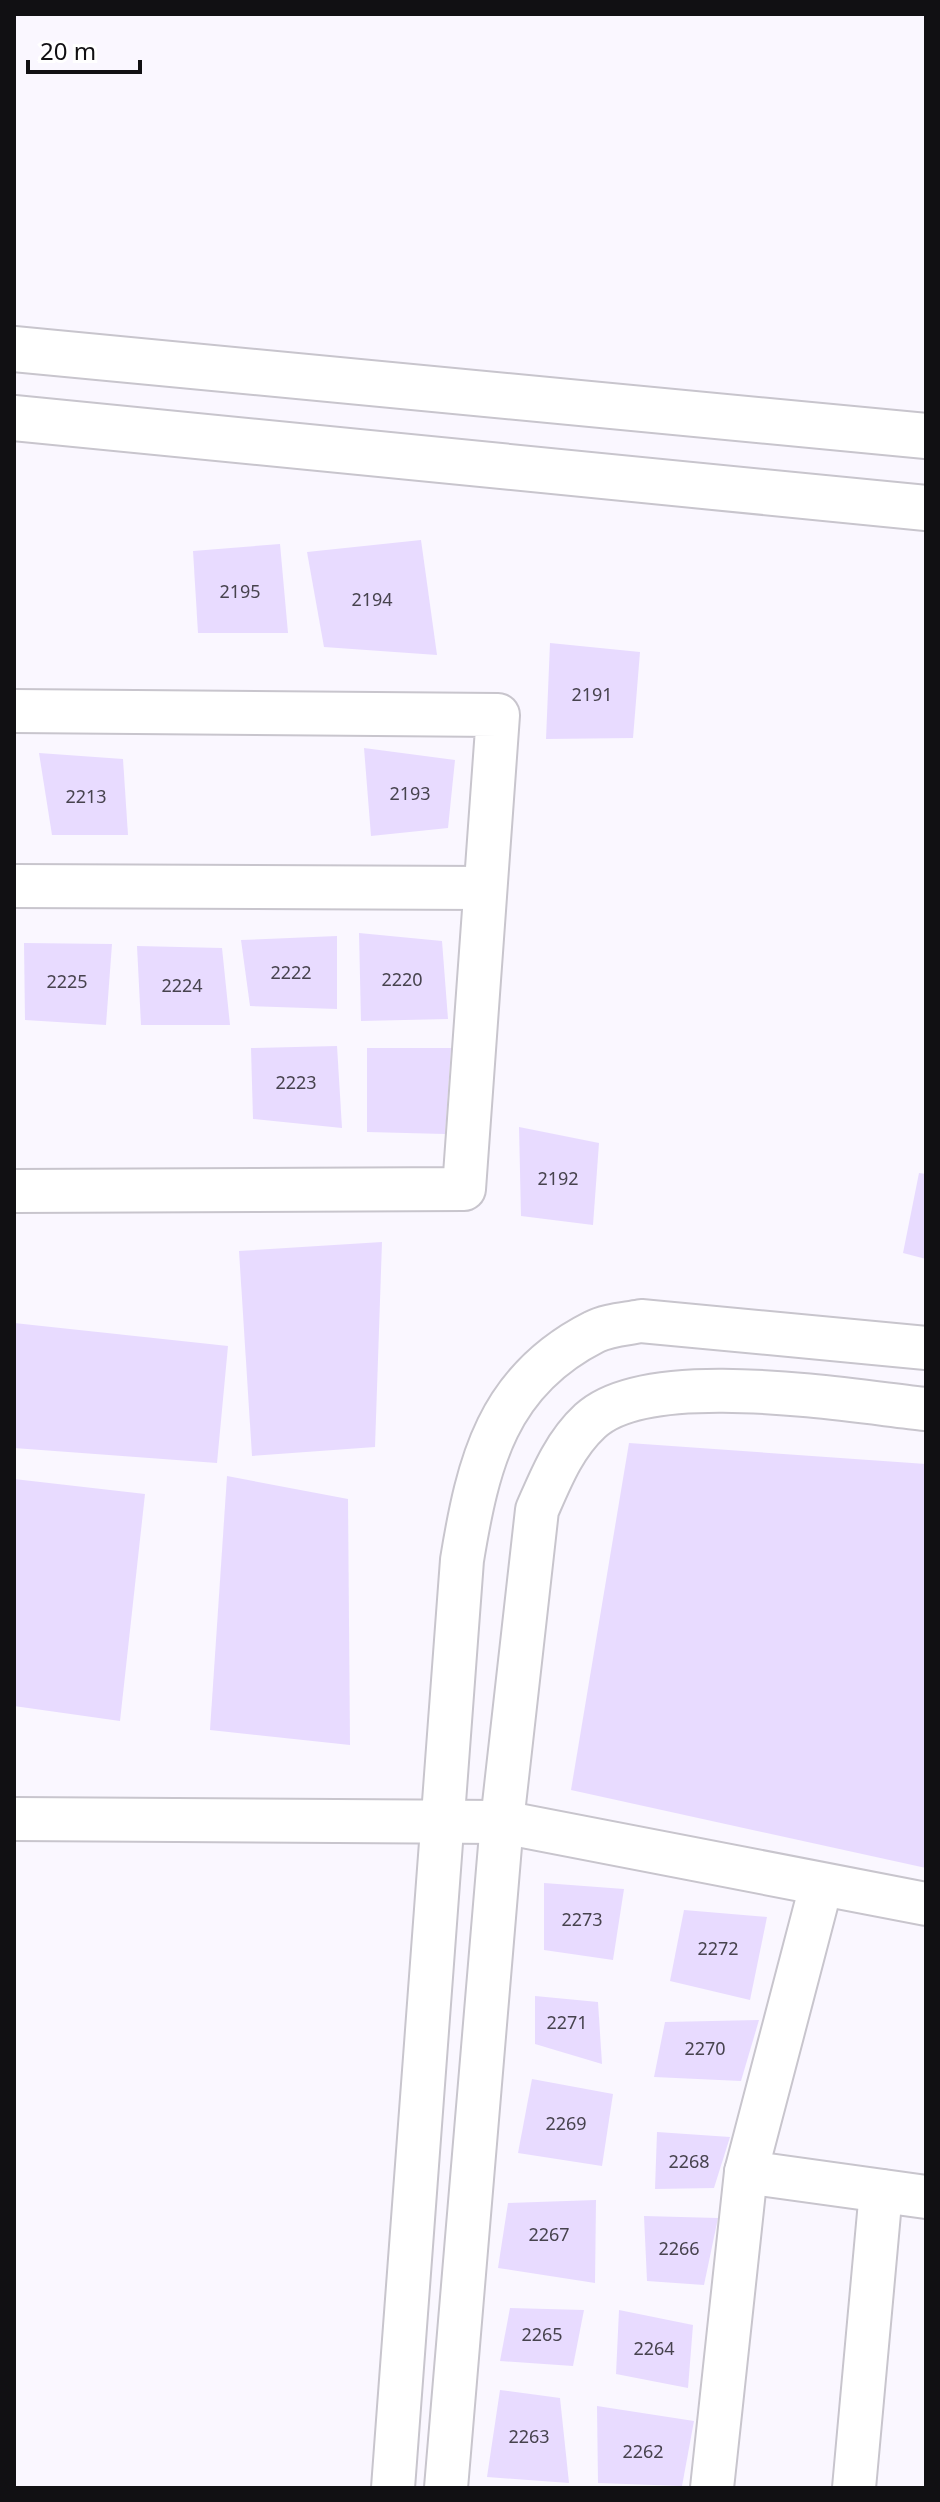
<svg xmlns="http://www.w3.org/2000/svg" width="940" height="2502" font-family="'Noto Sans',sans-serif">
<rect width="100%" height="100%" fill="#faf7ff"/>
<g fill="#e8dbff">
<polygon points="421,540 437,655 324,647 307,552"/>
<polygon points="280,544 288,633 198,633 193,551"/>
<polygon points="550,643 640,652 633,738 546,739"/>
<polygon points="364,748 455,760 448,828 371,836"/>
<polygon points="39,753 123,759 128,835 52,835"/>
<polygon points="359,933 442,941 448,1019 361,1021"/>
<polygon points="337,936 337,1009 250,1006 241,940"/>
<polygon points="24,943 112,944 106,1025 25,1020"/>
<polygon points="137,946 222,948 230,1025 141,1025"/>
<polygon points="337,1046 342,1128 253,1119 251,1048"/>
<polygon points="367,1048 451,1048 445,1134 367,1132"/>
<polygon points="519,1127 599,1143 593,1225 521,1216"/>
<polygon points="919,1173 926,1174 926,1259 903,1253"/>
<polygon points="382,1242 375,1447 252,1456 239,1251"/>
<polygon points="14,1323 228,1346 217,1463 14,1448"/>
<polygon points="629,1443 926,1464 926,1868 571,1790"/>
<polygon points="227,1476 348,1499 350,1745 210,1730"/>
<polygon points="14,1479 145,1494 120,1721 14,1706"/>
<polygon points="544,1883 624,1889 613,1960 544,1950"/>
<polygon points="684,1910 767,1917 750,2000 670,1981"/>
<polygon points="535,1996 598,2002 602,2064 535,2044"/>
<polygon points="759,2020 741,2081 654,2077 665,2022"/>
<polygon points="532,2079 613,2094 602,2166 518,2153"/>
<polygon points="657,2132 730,2137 714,2188 655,2189"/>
<polygon points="596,2200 595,2283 498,2268 508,2203"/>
<polygon points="644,2216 718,2218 704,2285 647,2281"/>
<polygon points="510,2308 584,2310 573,2366 500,2361"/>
<polygon points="619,2310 693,2325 688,2388 616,2374"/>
<polygon points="500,2390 560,2398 569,2483 487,2477"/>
<polygon points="597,2406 694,2421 682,2486 598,2483"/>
</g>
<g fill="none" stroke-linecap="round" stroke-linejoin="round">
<defs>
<g id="minor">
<polyline points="14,711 498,715 464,1189 14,1191"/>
<polyline points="14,886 485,888"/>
<polyline points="14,1819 502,1822 926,1904"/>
<polyline points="746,2172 926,2197"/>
<path d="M393,2488l69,-928c16,-97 35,-179 132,-228 13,-7 32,-8 47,-11l285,27"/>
<path d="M446,2488l56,-666 35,-312c14,-32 27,-65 53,-89 59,-55 258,-20 336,-12"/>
<polyline points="712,2488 746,2172 821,1886"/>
<polyline points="854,2488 881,2191"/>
</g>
<g id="major">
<polyline points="14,349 926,436"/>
<polyline points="14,418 926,508"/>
</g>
</defs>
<use href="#minor" stroke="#c8c5cd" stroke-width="46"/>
<use href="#major" stroke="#c8c5cd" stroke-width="48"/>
<use href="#minor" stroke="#fff" stroke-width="42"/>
<use href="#major" stroke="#fff" stroke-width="44"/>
</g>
<g text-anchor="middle" stroke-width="8" stroke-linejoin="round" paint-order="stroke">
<g font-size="18" fill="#47434e">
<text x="240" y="598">2195</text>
<text x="372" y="606">2194</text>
<text x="592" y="701">2191</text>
<text x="410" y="800">2193</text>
<text x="86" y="803">2213</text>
<text x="291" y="979">2222</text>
<text x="402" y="986">2220</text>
<text x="67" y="988">2225</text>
<text x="182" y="992">2224</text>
<text x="296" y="1089">2223</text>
<text x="558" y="1185">2192</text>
<text x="582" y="1926">2273</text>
<text x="718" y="1955">2272</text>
<text x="567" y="2029">2271</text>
<text x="705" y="2055">2270</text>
<text x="566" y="2130">2269</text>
<text x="689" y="2168">2268</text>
<text x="549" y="2241">2267</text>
<text x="679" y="2255">2266</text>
<text x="542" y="2341">2265</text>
<text x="654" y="2355">2264</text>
<text x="529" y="2443">2263</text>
<text x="643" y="2458">2262</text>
</g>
</g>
<rect width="940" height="2502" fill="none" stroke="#111013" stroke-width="32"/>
<path d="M28 60v12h112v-12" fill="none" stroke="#111013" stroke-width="4"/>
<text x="40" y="60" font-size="24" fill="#111013" stroke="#ffffff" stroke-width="6" paint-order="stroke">20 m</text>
</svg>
